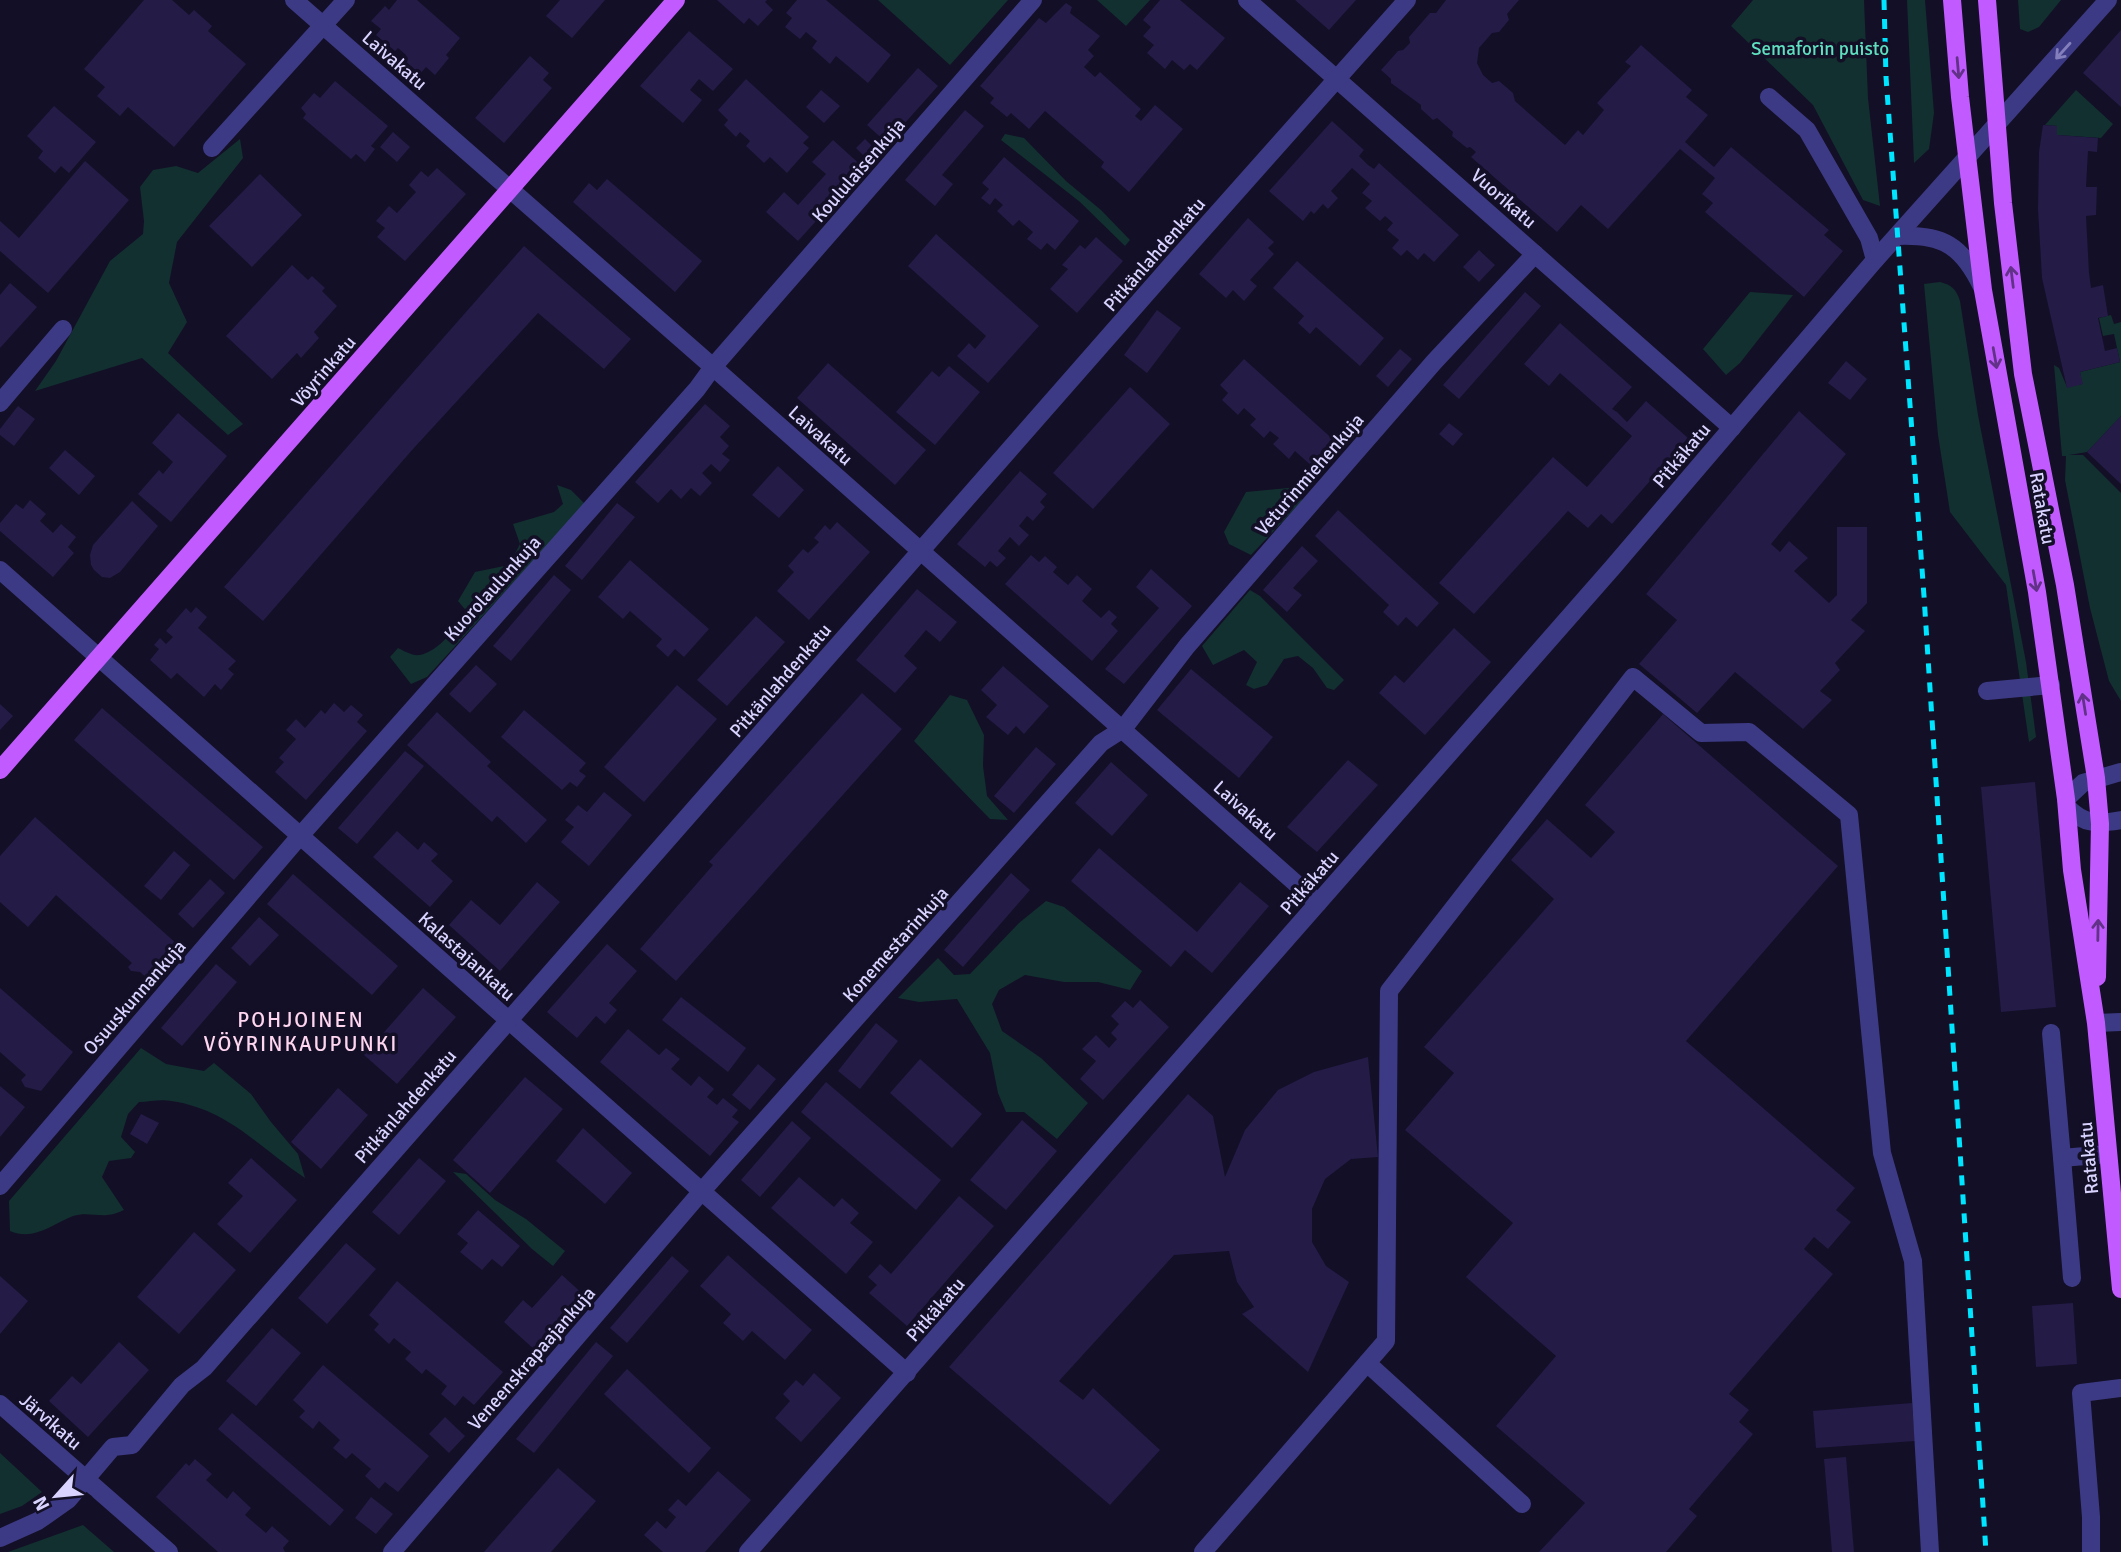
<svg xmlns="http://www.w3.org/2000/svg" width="2121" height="1552" font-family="Signika,sans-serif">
<rect width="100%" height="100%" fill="#130f26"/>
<g fill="#12302f">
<polygon points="878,0 1008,0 950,65"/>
<polygon points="1097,0 1150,0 1126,26"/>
<polygon points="1753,0 1864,0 1868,98 1880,206 1863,200 1813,105 1731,26"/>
<polygon points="1907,0 1925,0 1934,113 1929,149 1914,163"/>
<polygon points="2018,0 2061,0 2039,27 2028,32 2020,29"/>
<polygon points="2076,90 2113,124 2101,138 2057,135 2057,126 2045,125"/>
<polygon points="1005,134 1024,138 1066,181 1101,210 1130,240 1125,246 1080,202 1001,140"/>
<polygon points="240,139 243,158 177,242 169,283 187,322 168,353 243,424 228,435 142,358 35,391 56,361 110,261 143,234 144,221 140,187 153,170 176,166 198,173"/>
<path d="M1940,282c12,3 16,7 20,19l18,114 48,247 10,75 -7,5 -23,-157 -56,-73 -12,-77 -14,-151z"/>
<polygon points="1750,292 1793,295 1740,363 1726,375 1703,349"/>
<polygon points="2111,315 2114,324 2121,322 2121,416 2087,452 2069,455 2083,455 2121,493 2121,701 2109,681 2090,608 2065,480 2066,456 2062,456 2054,365 2059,368 2067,387 2082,384 2080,372 2120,362 2114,334 2103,336 2099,318"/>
<path d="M557,485l14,5 14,14 -158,173 -16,7 -21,-27 8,-9c6,3 14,8 22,7 20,-4 35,-28 48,-42l-10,-12 17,-29 34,-7 11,-21 -7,-20 41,-12 9,-8z"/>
<polygon points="1298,487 1302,501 1251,555 1229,544 1224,532 1246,492"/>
<polygon points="1250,590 1260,596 1344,680 1334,690 1327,688 1313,668 1298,656 1284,659 1267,685 1254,689 1246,685 1257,662 1244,650 1213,665 1202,646"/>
<polygon points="950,695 967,700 984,735 983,766 987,796 1008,820 990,819 914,741"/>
<polygon points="1046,901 1064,907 1142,971 1130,990 1098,982 1064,982 1025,975 999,990 992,1004 1002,1031 1041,1058 1088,1103 1057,1139 1024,1112 1006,1112 998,1093 990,1053 957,999 919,1002 898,998 938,958 954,975 970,974 1019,923"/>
<path d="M141,1048l25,16 38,7 10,-8 37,31 20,28 27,32 7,24c-45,-30 -77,-69 -134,-77 -10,-2 -22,1 -32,1l-11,12 -7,23 14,15 -4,6 -22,3 -7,16 22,33c-5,2 -11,5 -17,5 -11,1 -22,-3 -34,1 -22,9 -39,25 -63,15l-1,-30z"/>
<polygon points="453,1172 466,1174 495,1200 526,1219 565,1251 553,1266 532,1249"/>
<polygon points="0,1453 42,1492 22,1506 0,1514"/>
<polygon points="83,1525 114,1552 8,1552"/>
</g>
<g fill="#241b47">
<polygon points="144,0 172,0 189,15 194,10 212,26 208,31 246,64 174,147 128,107 120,116 97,96 105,87 84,69"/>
<polygon points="397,0 417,0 460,38 446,55 449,58 435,75 426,67 420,74 403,59 406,55 398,48 395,51 376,35 381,29 371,21 385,6 389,10"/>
<polygon points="560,0 605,0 572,38 546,16"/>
<polygon points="717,0 767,0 765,2 773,10 758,26 749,18 744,24"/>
<polygon points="797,0 826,0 891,55 868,83 836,56 830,64 812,48 817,41 806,32 800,39 785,27 792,18 786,13"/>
<polygon points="1160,0 1180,0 1225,38 1197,70 1190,64 1184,70 1172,60 1165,69 1147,53 1154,45 1143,36 1151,27 1143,20"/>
<polygon points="1295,0 1356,0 1329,30"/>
<polygon points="1446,0 1519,0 1507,14 1509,20 1499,32 1492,33 1479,48 1477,63 1483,75 1492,83 1499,81 1513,93 1515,101 1565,145 1578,130 1583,135 1604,110 1597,103 1631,66 1625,62 1641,45 1692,90 1686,97 1708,115 1685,142 1714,167 1731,147 1829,230 1824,235 1843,251 1804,297 1705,212 1713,203 1702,194 1715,178 1680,149 1608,229 1581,205 1557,232 1471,157 1476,152 1470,147 1467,148 1452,136 1453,132 1437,118 1433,120 1421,109 1421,105 1391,83 1391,79 1381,70 1398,51 1403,50 1410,43 1409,37 1430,13 1436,13"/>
<polygon points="1066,3 1072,7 1070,13 1100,36 1088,50 1094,56 1084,67 1095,77 1100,72 1141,109 1135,116 1141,121 1155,105 1183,129 1129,192 1101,167 1104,162 1045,111 1029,129 1011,113 1007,117 990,103 994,98 980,86 1039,18 1046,23"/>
<polygon points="2121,30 2121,107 2083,73"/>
<polygon points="689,31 733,69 713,91 699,79 690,90 702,100 683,123 640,86"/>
<polygon points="530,56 549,73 543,80 552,88 504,143 475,118"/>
<polygon points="918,68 938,86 887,143 867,125"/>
<polygon points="746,79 809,137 803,143 809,148 787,173 770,157 764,163 746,146 750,141 740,132 736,137 724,125 728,120 718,110"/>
<polygon points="335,81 388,126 371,146 375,149 365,162 356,154 351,159 303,118 306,114 301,108 314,93 320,98"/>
<polygon points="821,90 840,106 824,123 806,107"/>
<polygon points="54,106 96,142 69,173 61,166 55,173 38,158 43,151 27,136"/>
<polygon points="965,110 984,126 942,175 953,184 935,206 905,180"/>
<polygon points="1332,121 1364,150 1359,156 1368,165 1374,169 1379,163 1459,235 1434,262 1424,253 1418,260 1407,250 1401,256 1392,248 1399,240 1387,230 1393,223 1385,216 1380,221 1365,208 1372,201 1362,193 1370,184 1352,168 1331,191 1338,198 1328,209 1323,204 1314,214 1311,211 1303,221 1269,191"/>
<polygon points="2043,125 2057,126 2057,135 2098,138 2097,152 2088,151 2086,187 2097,187 2096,215 2086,216 2089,273 2091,288 2103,285 2108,316 2098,318 2105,351 2117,348 2120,362 2080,372 2083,384 2067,388 2042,278 2038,209 2039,152"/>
<polygon points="393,132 410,147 397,162 380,147"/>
<polygon points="865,139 878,152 869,161 856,148"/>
<polygon points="833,140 864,168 798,241 766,212 784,192 798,205 826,174 812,162"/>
<polygon points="1004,157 1079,221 1055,250 1047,243 1041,250 1027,239 1033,232 1019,220 1013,226 997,211 1003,205 995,198 990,205 981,198 989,189 982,183"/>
<polygon points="85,161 129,200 48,293 0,251 0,221 19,238"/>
<polygon points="437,168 466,194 405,261 377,237 385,228 376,221 389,206 397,213 416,192 409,185 421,171 428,177"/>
<polygon points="260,174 302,215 252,267 209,226"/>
<polygon points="607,179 702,261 675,292 573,202 589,183 597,190"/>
<polygon points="1248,218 1274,242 1268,248 1274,254 1250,280 1257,286 1244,301 1233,290 1226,298 1199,274"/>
<polygon points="936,234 1039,326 988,383 957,356 969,343 975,349 986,336 908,266"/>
<polygon points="1096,237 1123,261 1077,313 1050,289 1068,269 1062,265 1080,245 1085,249"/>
<polygon points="524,246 631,339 604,369 538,313 413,449 263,621 224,587"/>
<polygon points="1479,250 1495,265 1479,282 1463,267"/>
<polygon points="1297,261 1384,338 1360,366 1316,327 1310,334 1298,323 1304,316 1273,288"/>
<polygon points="292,265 308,280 312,276 325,288 322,291 337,306 314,332 319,338 301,358 297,353 272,379 226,336"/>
<polygon points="10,283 37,307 0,348 0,295"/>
<polygon points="1525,292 1541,306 1459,399 1443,385"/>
<polygon points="1157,310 1181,328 1147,373 1124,355"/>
<polygon points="1560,323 1632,387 1612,409 1617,412 1627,422 1646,401 1688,438 1612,524 1601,514 1588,528 1568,511 1474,614 1439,583 1553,457 1587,487 1632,436 1560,373 1549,386 1524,364"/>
<polygon points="1400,349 1412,359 1388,387 1376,376"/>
<polygon points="1244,359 1337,443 1314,468 1295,451 1289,459 1273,444 1279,438 1270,431 1264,438 1250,425 1256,419 1244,408 1238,415 1222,400 1228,393 1220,385"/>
<polygon points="1846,361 1867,379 1850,400 1828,383"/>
<polygon points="828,363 926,450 895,485 797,398"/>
<polygon points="949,366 980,392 935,445 896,412 932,371 939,377"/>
<polygon points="1130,387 1170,424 1093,509 1053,473"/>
<polygon points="705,404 730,426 720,437 729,446 722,454 730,460 720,472 711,464 702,473 712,483 700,496 691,488 681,499 671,489 658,503 635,482"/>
<polygon points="18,406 35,419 14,446 0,435 0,429"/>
<polygon points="1799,411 1846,454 1771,544 1780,552 1789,541 1808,558 1794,571 1829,603 1837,595 1837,527 1867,527 1867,603 1851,620 1865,631 1835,663 1840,670 1820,691 1832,700 1803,729 1735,672 1697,713 1639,664 1677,620 1646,594"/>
<polygon points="178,413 227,456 171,522 138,494 159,470 163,474 173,462 152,443"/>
<polygon points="2121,416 2121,484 2087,452"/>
<polygon points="1449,423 1463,434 1453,446 1439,434"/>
<polygon points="65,450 95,476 79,495 49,468"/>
<polygon points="778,466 804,490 779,518 752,495"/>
<polygon points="1020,471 1047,494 1040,502 1045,507 1033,521 1027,516 1019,526 1029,535 1019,546 1010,537 998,551 1006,558 997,567 990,561 985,567 957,544"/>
<polygon points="30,500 46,514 40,521 53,533 61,524 76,537 68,547 74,553 53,577 0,531 0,523 16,504 23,509"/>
<polygon points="132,501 158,526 120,572 110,578 102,577 94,570 91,565 90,555 93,545"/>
<polygon points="617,503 635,517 582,580 565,566"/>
<polygon points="1338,510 1439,603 1417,627 1406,617 1398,626 1383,612 1389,605 1315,536"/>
<polygon points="837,522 870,552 809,620 777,591 794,572 788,566 803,549 808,553 819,542 814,538 825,525 830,530"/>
<polygon points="1302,546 1318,561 1293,588 1302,595 1287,612 1263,590"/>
<polygon points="1031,555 1039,562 1045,556 1057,567 1053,572 1068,585 1077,575 1092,589 1082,601 1101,618 1109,610 1117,617 1111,624 1118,631 1092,661 1005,584"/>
<polygon points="630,560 709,629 684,657 675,649 668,657 656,646 662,639 630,611 623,619 598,597"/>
<polygon points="1151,569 1192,606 1124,684 1105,669 1159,608 1136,587"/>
<polygon points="554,575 571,590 511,661 493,646"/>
<polygon points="917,589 957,622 940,642 926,630 904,656 917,668 895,693 856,660"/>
<polygon points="196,607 207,617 198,628 236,661 228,669 234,674 221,690 215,684 204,697 177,673 171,679 150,660 159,649 154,645 160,638 166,644 173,637 166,631 186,608 191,613"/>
<polygon points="756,616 785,642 727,706 697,680"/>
<polygon points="1454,628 1491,662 1425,735 1379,693 1395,675 1404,683"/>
<polygon points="476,665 497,684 470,713 449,694"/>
<polygon points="1003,666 1049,706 1024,734 1016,726 1008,735 986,717 997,705 981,690"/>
<polygon points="1191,669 1273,737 1239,778 1157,710"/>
<polygon points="677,685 717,719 644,802 604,767"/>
<polygon points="862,693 902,729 676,981 640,949 713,865 709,862"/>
<polygon points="334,703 344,712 351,705 363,715 357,722 367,731 306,800 275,772 284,762 279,758 296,739 286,730 296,719 305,728 321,710 325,714"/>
<polygon points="0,704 13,716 0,730"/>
<polygon points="102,708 263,847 234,880 74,740"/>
<polygon points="524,710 586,763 579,771 586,776 577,787 570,782 562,790 501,737"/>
<polygon points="437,712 491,762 487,766 547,820 526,843 497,816 492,822 407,745"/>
<polygon points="1663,714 1838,866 1686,1041 1855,1188 1836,1210 1851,1222 1828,1249 1814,1237 1804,1249 1833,1274 1729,1394 1749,1410 1739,1422 1753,1434 1689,1509 1697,1516 1666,1552 1539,1552 1585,1503 1496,1426 1556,1356 1466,1277 1513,1223 1405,1130 1454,1073 1424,1047 1554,899 1511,860 1547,819 1591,858 1615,832 1585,805"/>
<polygon points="1036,747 1056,764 1014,813 994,796"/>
<polygon points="405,751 424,766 357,844 338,828"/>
<polygon points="1348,760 1378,785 1317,852 1287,827"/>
<polygon points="1111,762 1148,795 1112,836 1075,803"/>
<polygon points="2035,782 2056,1007 2001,1012 1981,787"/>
<polygon points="604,792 632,815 589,866 561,842 574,827 565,820 578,805 587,812"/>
<polygon points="35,817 178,945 148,979 140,972 131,971 128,967 132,963 56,895 28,927 0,902 0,856"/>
<polygon points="397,831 418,850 424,842 438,854 431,861 453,881 430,907 373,857"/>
<polygon points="1099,848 1197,932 1240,882 1269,906 1212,973 1185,950 1171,967 1071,881"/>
<polygon points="174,851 190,865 161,900 144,886"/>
<polygon points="1011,873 1030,890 963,967 944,950"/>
<polygon points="293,874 398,966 372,995 267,904"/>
<polygon points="210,879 225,893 193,928 178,914"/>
<polygon points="537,882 560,902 500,971 449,925 471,900 500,925"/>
<polygon points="259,917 279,935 250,966 231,948"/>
<polygon points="607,944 637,971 609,1003 617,1010 605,1024 596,1016 577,1038 547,1012"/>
<polygon points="216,964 237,982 182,1046 161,1028"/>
<polygon points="0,988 73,1052 41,1091 25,1087 21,1080 26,1075 0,1052"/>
<polygon points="423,988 456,1017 397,1084 364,1055"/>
<polygon points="681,997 746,1048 728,1072 662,1020"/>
<polygon points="1140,1000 1169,1027 1103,1100 1080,1079 1096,1061 1082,1049 1096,1035 1109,1048 1117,1039 1111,1033 1119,1024 1111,1016 1125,1001 1133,1008"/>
<polygon points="876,1023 898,1041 860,1089 838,1071"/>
<polygon points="628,1029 659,1055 666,1048 680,1059 671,1069 691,1086 699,1076 714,1089 707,1097 717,1105 723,1098 738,1110 732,1117 739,1122 710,1156 600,1062"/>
<polygon points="1368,1057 1378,1157 1351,1159 1325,1179 1312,1209 1312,1242 1326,1266 1349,1282 1308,1372 1242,1314 1254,1307 1237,1282 1229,1251 1174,1255 1059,1381 1083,1400 1093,1388 1160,1450 1110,1505 949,1367 1188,1094 1213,1116 1225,1177 1245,1130 1278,1090 1314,1072"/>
<polygon points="920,1059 982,1114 952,1148 890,1093"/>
<polygon points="758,1064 776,1079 750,1110 732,1095"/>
<polygon points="525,1077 563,1109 490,1193 453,1160"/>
<polygon points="826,1082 941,1180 916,1210 801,1112"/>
<polygon points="0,1086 25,1107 0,1137"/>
<polygon points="338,1088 368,1115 321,1169 291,1142"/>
<polygon points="141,1114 159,1123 147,1144 130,1134"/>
<polygon points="1022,1120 1057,1151 1006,1210 970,1180"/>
<polygon points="792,1121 811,1138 760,1197 741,1180"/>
<polygon points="583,1128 632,1173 605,1204 556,1161"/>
<polygon points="251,1158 297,1200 250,1253 217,1224 243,1196 228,1183"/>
<polygon points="419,1158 446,1181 399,1235 372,1212"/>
<polygon points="799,1177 834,1207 842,1198 859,1213 850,1223 873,1242 846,1274 771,1208"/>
<polygon points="959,1196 994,1226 907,1326 869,1293 877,1285 868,1277 880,1264 891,1274"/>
<polygon points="478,1210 520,1246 502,1267 492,1259 482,1270 460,1252 468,1243 457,1234"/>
<polygon points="194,1232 236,1270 179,1334 137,1297"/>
<polygon points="346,1243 376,1269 327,1324 298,1298"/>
<polygon points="728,1255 812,1330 785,1360 752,1331 743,1341 723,1323 731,1314 700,1286"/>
<polygon points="672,1256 689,1271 627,1343 610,1328"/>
<polygon points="562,1275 585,1296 536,1351 504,1322 523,1300 532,1308"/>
<polygon points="0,1276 28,1301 0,1334"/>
<polygon points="397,1281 503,1372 474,1405 463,1396 455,1406 441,1394 447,1386 426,1369 422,1374 405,1359 411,1352 394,1338 389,1344 374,1330 379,1324 369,1315"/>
<polygon points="2073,1303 2077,1364 2036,1367 2032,1306"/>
<polygon points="272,1328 301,1353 256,1406 226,1381"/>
<polygon points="119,1342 149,1370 88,1437 49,1401 72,1376 81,1384"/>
<polygon points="596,1342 613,1356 534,1453 516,1439"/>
<polygon points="323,1365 429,1456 398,1492 385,1482 379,1489 365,1476 371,1469 352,1453 346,1459 333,1448 340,1440 319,1421 313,1429 299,1417 305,1411 293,1400"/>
<polygon points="627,1369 711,1448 689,1473 604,1394"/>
<polygon points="814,1373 841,1398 801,1442 775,1418 790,1401 783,1394 796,1380 803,1386"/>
<polygon points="1912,1403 1915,1441 1816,1448 1813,1411"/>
<polygon points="232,1413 344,1510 330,1526 218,1429"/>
<polygon points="445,1417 465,1436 449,1453 429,1434"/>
<polygon points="1846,1457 1854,1552 1832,1552 1824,1459"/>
<polygon points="195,1459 212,1474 206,1480 227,1499 233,1491 251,1508 245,1515 266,1533 272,1526 289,1541 283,1548 285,1552 218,1552 156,1497 186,1463 189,1466"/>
<polygon points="558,1468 596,1501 551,1552 484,1552"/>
<polygon points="718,1471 751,1500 705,1552 663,1552 644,1535 657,1521 666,1529 676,1517 668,1510 678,1499 686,1506"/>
<polygon points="371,1497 393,1514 376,1534 355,1518"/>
</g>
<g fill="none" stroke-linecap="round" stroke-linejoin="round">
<g stroke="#3d3a85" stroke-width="18">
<polyline points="294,0 713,367 1318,903"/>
<polyline points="1247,0 1732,428"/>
<polyline points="1769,97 1807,130 1869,238 1875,260"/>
<polyline points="212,148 346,0"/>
<path d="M1897,236c45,-2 65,9 85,51"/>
<polyline points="0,403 63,329"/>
<polyline points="0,570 907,1373"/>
<polyline points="1987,691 2051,685"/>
<polyline points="2066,799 2083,783 2121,772"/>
<path d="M2067,807c17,18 31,17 54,13"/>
<polyline points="2096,1023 2121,1022"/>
<polyline points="2051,1033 2062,1158"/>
<polyline points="0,1186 300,836 697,389 713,367 1033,0"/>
<polyline points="2072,1278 2062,1158 2108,1154"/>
<polyline points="1367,1363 1522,1504"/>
<polyline points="0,1404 169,1552"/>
<polyline points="0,1538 38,1521 68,1500 113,1447 132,1445 182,1385 204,1368 1174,262 1407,0"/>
<polyline points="392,1552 702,1191 1101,743 1123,729 1187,646 1434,362 1535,254"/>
<polyline points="748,1552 1613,567 1875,260 2108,0"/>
<polyline points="1203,1552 1386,1341 1389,991 1633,677 1701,733 1749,732 1849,815 1882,1153 1913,1261 1930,1552"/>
<polyline points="2091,1552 2091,1517 2081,1393 2121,1388"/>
</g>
<g stroke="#c25bff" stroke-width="18">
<polyline points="1952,0 1960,97 1983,290 2037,592 2066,799 2072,870 2096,1023 2121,1289"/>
<polyline points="1987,0 2003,203 2023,374 2065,585 2096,778 2100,824 2097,977"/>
<polyline points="0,770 676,0"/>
</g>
<polyline stroke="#00e5ff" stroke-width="5" stroke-dasharray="10 9" stroke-linecap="butt" points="1884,0 1886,77 1924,596 1986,1552"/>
</g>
<defs><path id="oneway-shaft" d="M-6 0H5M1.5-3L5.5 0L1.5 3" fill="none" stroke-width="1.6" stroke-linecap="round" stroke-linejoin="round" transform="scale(1.75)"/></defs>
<use stroke="#837fbc" href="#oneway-shaft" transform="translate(2063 51) rotate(132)"/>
<g stroke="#623188">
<use href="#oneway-shaft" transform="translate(1958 68) rotate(85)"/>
<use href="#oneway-shaft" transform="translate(2012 277) rotate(-97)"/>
<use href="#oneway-shaft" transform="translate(1995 358) rotate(80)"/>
<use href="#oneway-shaft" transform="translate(2035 581) rotate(80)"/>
<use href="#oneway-shaft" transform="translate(2084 704) rotate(-99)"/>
<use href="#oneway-shaft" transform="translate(2098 930) rotate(-89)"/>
</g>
<g text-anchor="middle" stroke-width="7" stroke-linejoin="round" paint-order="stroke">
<g font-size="19" fill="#5fe0c0" stroke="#130f26">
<text x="1820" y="55">Semaforin puisto</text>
</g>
<g font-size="19" fill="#d9d4ff" stroke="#130f26">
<text transform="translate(395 60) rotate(41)" y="7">Laivakatu</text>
<text transform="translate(858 170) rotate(-49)" y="7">Koululaisenkuja</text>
<text transform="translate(1504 198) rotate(41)" y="7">Vuorikatu</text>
<text transform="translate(1154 254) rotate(-49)" y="7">Pitkänlahdenkatu</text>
<text transform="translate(323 371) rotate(-49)" y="7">Vöyrinkatu</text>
<text transform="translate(821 435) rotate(42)" y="7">Laivakatu</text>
<text transform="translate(1681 455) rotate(-50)" y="7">Pitkäkatu</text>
<text transform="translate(1309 474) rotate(-49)" y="7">Veturinmiehenkuja</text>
<text transform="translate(2043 508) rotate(80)" y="7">Ratakatu</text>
<text transform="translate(492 588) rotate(-48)" y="7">Kuorolaulunkuja</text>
<text transform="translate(780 680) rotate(-49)" y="7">Pitkänlahdenkatu</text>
<text transform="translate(1246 810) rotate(42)" y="7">Laivakatu</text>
<text transform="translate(1309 882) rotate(-49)" y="7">Pitkäkatu</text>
<text transform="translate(895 944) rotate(-48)" y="7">Konemestarinkuja</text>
<text transform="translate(467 956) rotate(42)" y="7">Kalastajankatu</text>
<text transform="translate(134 997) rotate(-49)" y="7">Osuuskunnankuja</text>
<text transform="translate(405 1106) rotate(-49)" y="7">Pitkänlahdenkatu</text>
<text transform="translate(2088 1158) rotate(-95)" y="7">Ratakatu</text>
<text transform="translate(935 1309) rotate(-49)" y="7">Pitkäkatu</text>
<text transform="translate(531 1358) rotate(-49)" y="7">Veneenskrapaajankuja</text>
<text transform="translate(51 1421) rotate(41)" y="7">Järvikatu</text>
</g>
<g font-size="21" letter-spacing="2" fill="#ffd6f0" stroke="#130f26">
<text x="301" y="1027">POHJOINEN<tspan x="301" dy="24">VÖYRINKAUPUNKI</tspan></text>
</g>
</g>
<g transform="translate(56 1496) rotate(243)" stroke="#130f26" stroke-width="5" paint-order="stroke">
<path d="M0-5L12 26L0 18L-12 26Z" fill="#d9d4ff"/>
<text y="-10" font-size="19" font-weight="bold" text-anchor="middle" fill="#d9d4ff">N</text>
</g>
</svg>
